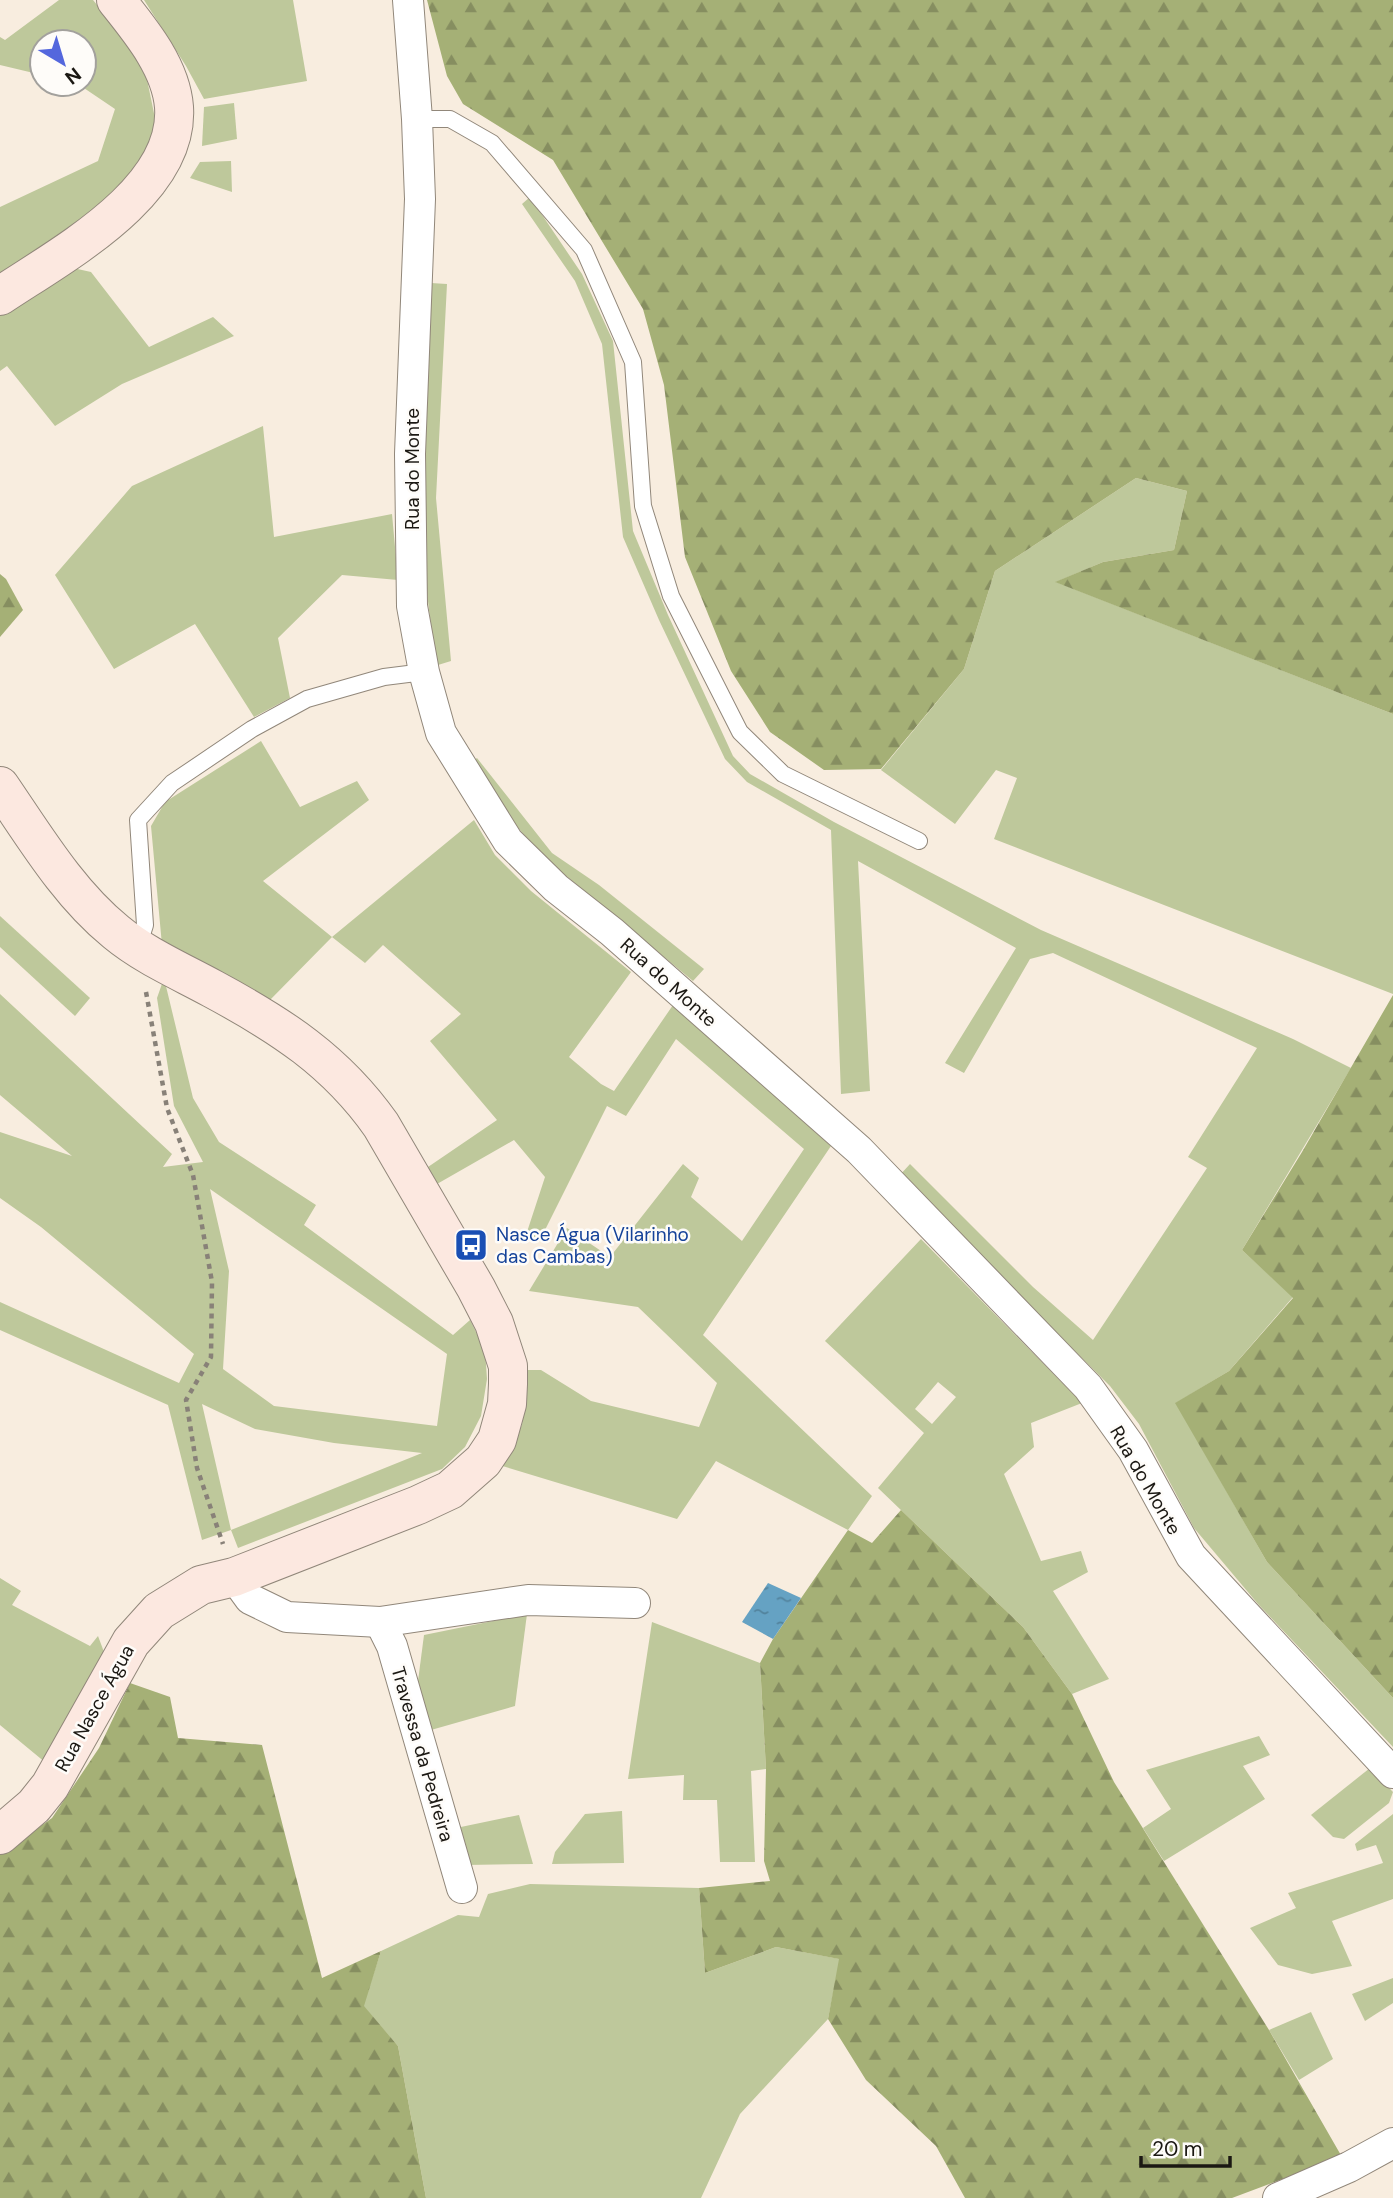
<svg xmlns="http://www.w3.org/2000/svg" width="1393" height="2198" font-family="'DM Sans',sans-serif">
<defs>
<pattern id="forest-firs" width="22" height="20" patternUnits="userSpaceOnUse" patternTransform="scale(1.75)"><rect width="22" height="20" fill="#a5b076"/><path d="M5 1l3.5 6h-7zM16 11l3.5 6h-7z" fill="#868e60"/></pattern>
<pattern id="water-ripples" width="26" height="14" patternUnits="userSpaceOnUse" patternTransform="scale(1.75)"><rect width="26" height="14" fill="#65a2c3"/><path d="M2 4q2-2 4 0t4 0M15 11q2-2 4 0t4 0" fill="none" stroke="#52839d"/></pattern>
</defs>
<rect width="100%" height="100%" fill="#f8eddf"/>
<g fill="#bec89b" fill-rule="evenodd">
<polygon points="59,0 93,0 143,60 156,123 140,171 100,209 0,276 0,207 98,161 115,109 78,84 84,84 84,42 42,42 42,75 0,65 0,37 5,40"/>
<polygon points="144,0 293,0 307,81 204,99 186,66"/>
<polygon points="234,103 237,139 202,146 204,107"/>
<polygon points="231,161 232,192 190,178 200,162"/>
<polygon points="530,197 582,274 613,341 633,531 668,615 733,756 750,774 834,822 1041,930 1293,1039 1351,1068 1242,1250 1293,1297 1229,1371 1176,1403 1267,1562 1393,1698 1393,1747 1258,1604 1194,1528 1139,1424 1110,1386 899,1176 910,1164 1033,1287 1093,1340 1207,1168 1188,1157 1257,1048 1053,953 1030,959 964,1073 945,1063 1016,948 858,861 870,1091 841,1094 831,830 747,782 725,759 659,620 623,537 602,344 575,281 522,204"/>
<polygon points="64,266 91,272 149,347 213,317 234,336 122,384 55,426 7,366 0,371 0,313"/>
<path d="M431,283l16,1 -11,214 15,163 -13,4c-26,-124 -12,-255 -7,-382z"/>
<polygon points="263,426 274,537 392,514 398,580 342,575 278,638 290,698 254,717 195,624 114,669 55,575 132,486"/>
<polygon points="1136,478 1187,491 1174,550 1103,562 1056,582 1393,714 1393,994 994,839 1017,778 996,770 955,824 881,770 964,669 995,571"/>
<polygon points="261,741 300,807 357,781 369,800 263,881 332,937 474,820 495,855 531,891 631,972 569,1057 601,1084 614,1091 673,1005 831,1146 703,1335 872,1496 848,1530 716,1461 677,1519 499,1465 522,1425 527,1370 541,1370 591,1401 699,1427 717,1383 638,1307 529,1291 567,1228 610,1257 683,1164 699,1178 691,1197 742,1241 804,1149 676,1039 626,1116 607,1106 539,1242 526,1235 545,1177 514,1140 437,1184 428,1167 497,1120 430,1041 461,1014 383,945 365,963 332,937 269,1001 162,945 151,826 165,802"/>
<polygon points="477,758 552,853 599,885 704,969 693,981 542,856 514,823 470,763"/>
<polygon points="0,916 90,998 75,1016 0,947"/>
<path d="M164,978l29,120 26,44 97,63 -12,20 149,110 17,-15 15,30 2,29 -6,37 -16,31 -23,22 -204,79 -7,-18 -29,10 -34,-135 -168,-75v-28l179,81 15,-29 -153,-127 -41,-29v-66l72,24 -72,-61v-101l172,160 -9,13 40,-5 -29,-56 -17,-108zM210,1189l237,165 -10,72 -163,-20 -51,-37 6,-98zM202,1404l53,25 79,14 88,10 -191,77z"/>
<path d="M921,1239l161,164 -51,20 3,24 -30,27 37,87 40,-10 7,21 -35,19 56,88 -37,15 -49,-67 -145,-139 46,-55 -99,-92zM938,1382l18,15 -24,27 -17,-15z"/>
<polygon points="0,1578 21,1591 12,1605 90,1646 98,1636 104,1652 46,1763 0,1725"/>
<polygon points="527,1614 515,1706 431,1730 418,1681 424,1635"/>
<polygon points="652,1622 760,1663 766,1769 751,1771 755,1862 720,1862 717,1800 683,1800 684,1775 628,1779"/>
<polygon points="1259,1736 1270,1755 1243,1766 1265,1799 1164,1861 1143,1828 1171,1809 1146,1770"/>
<polygon points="1370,1768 1393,1792 1389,1803 1344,1839 1333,1837 1311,1815"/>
<polygon points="622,1811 624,1863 552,1864 555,1852 585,1814"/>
<polygon points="1393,1814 1393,1899 1332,1921 1352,1966 1312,1974 1278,1965 1250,1928 1296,1908 1288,1893 1383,1863 1376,1845 1357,1851 1355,1844"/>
<polygon points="519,1815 533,1864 466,1865 456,1828"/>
<polygon points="530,1884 699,1888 705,1973 776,1947 840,1959 828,2019 740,2114 701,2198 426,2198 398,2046 363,2006 381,1951 458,1915 479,1917 488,1894"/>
<polygon points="1393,1978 1393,2003 1365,2021 1352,1994"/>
<polygon points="1311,2012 1333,2059 1299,2080 1269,2030"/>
</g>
<g fill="url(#forest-firs)">
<polygon points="427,0 1393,0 1393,714 1055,582 1103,562 1174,550 1187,491 1136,478 995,571 964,669 881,769 824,770 770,732 731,671 685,557 664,385 643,309 553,160 463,104 447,76"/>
<polygon points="0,574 6,579 23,610 0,637"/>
<polygon points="1393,995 1393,1698 1267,1562 1175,1403 1229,1371 1293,1298 1242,1250 1302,1152"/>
<polygon points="901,1510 1023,1627 1072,1694 1114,1782 1269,2030 1342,2157 1232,2198 965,2198 936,2146 866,2080 828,2019 839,1959 776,1947 705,1973 699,1888 770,1881 764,1861 766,1769 760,1663 773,1639 848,1530 872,1543"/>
<polygon points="130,1683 170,1697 178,1738 262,1745 322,1978 381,1951 364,2006 398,2046 426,2198 0,2198 0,1855 52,1818 99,1748"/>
</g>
<polygon fill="url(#water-ripples)" points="768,1583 801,1598 773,1639 742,1622"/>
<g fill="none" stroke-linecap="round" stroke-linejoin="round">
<defs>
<g id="service">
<polyline points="417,119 450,119 492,143 584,250 633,362 643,506 671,596 740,732 783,774 919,841"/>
<polyline points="138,947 145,925 138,820 172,783 252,729 307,699 384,677 424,672"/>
</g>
<g id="minor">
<polyline points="408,0 417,119 420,199 410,454 412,606 424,672 441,733 508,841 556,888 612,932 859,1150 1088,1387 1133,1450 1191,1556 1393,1773"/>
<polyline points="234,1577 250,1599 287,1617 380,1622 528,1600 635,1603"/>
<polyline points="380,1622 392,1646 462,1888"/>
<polyline points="1278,2198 1349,2167 1393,2143"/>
</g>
<g id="secondary">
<path d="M0,296c61,-41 180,-104 174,-189 -3,-40 -34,-77 -58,-107"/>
<path d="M0,786c35,51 68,107 116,146 29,24 64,39 97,57 67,36 123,72 168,136l95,163 18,35 14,43v18l-1,20 -10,36 -14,21 -33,29 -32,15 -184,72 -33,8 -42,26 -28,31 -81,144 -16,20 -34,29"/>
</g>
</defs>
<use href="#service" stroke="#91877a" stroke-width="18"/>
<use href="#minor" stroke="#91877a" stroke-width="32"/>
<use href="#secondary" stroke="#91877a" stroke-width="40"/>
<polyline stroke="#888178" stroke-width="4.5" stroke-dasharray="5 5" stroke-linecap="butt" points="146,992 167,1108 193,1175 212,1282 211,1357 186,1400 197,1468 223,1544"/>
<use href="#service" stroke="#fff" stroke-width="16"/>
<use href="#minor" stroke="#fff" stroke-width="30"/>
<use href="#secondary" stroke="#fce8e0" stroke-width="38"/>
</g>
<defs>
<symbol id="bus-square" viewBox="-11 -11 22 22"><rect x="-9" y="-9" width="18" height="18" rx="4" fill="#1a4fb4" stroke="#fefcf9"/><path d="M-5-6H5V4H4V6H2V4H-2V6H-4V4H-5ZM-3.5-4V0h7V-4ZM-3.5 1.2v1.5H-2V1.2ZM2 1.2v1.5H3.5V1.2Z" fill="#fff"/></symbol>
</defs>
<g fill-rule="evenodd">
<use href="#bus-square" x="452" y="1226" width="38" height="38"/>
</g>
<g text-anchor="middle" stroke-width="5" stroke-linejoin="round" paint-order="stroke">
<g font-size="19" fill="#1b1813" stroke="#fefcf9">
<text transform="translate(412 469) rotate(-90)" y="7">Rua do Monte</text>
<text transform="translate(669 982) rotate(42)" y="7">Rua do Monte</text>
<text transform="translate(1146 1480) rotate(60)" y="7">Rua do Monte</text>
<text transform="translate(94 1708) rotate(-61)" y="7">Rua Nasce Água</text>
<text transform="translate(423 1754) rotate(74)" y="7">Travessa da Pedreira</text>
</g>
<g font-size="19" fill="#164399" stroke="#fefcf9" text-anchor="start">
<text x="496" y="1241">Nasce Água (Vilarinho<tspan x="496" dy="22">das Cambas)</tspan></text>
</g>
</g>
<g transform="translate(63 63) rotate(142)"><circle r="33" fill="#fefcf9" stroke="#a3a19d" stroke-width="2"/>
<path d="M0-5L12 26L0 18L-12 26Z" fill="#5467dd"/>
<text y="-10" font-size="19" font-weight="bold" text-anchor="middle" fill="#1b1813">N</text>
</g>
<path d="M1141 2156v10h89v-10" fill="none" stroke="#1b1813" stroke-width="3.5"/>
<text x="1152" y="2156" font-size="21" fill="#1b1813" stroke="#fefcf9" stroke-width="5" paint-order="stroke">20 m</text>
</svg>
